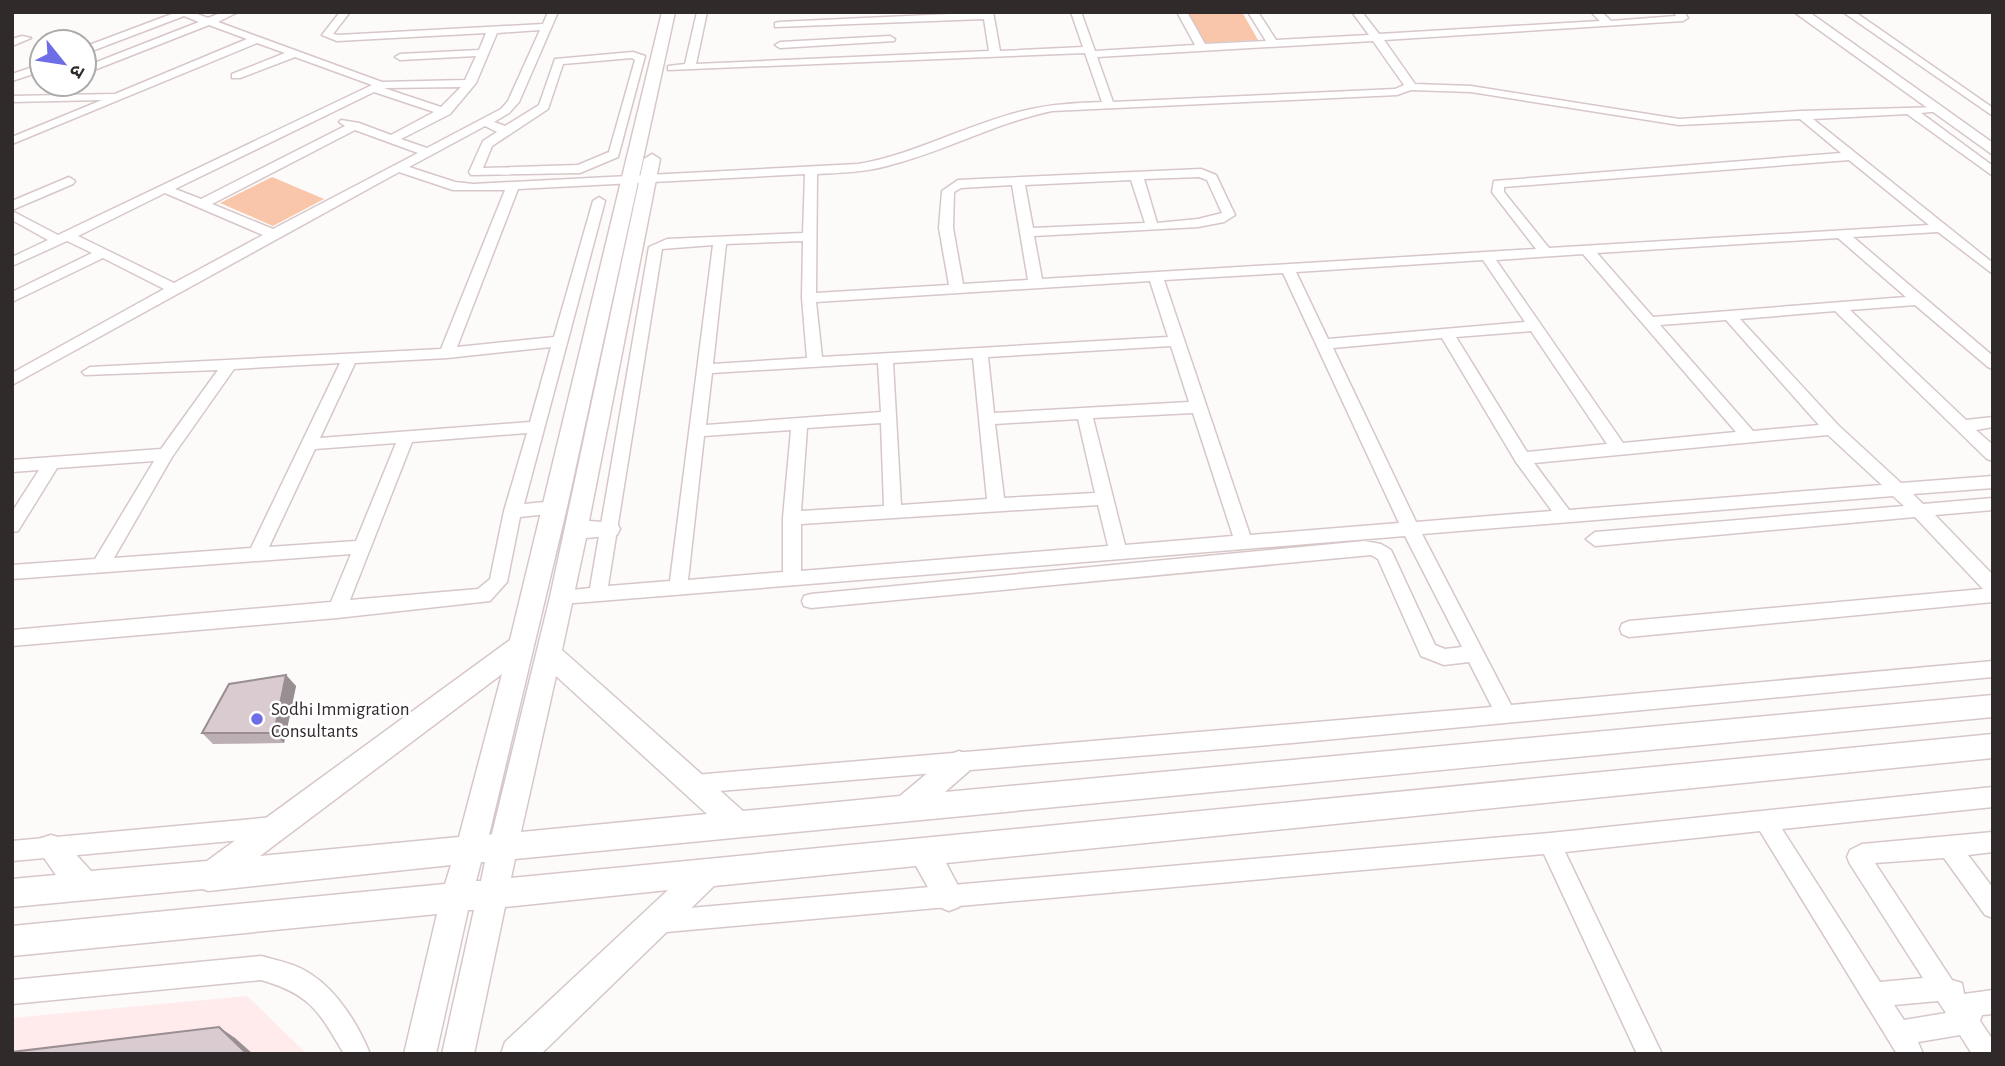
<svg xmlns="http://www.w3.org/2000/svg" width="2005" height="1066" font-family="'Alegreya Sans','Noto Sans Devanagari',sans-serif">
<rect width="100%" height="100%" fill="#fdfafa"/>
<polygon fill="#ffeaec" points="247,996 307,1054 12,1054 12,1018"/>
<g fill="#f9c6a9">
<polygon points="1186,12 1242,12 1258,40 1202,43"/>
<polygon points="272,177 324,199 273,226 220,203"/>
</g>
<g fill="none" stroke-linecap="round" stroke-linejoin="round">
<defs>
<g id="minor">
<path d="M177,12h15l16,6 15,-6h15l-20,10 164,60 83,-2 11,-24 -76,4 -5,-3 5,-3 79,-4 7,-17 -149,8 -15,-6 18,-23h10l-17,22 5,1 205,-11 5,-12h10l-39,90 -10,11 -15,9 11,4 34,-21 16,-46 78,-7 12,4 -27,101 -38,16 -109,2 -2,-3 14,-31 14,-9 -12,-6 -76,41 46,15 18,2 385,-20c59,-10 111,-41 169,-54 25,-6 49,-7 75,-8l-17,-49 -417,17v-4l17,-2 12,-52h10l-11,52 293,-13 -5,-32 -209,8v-4l4,-1 214,-10 7,39 83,-4 -12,-35h10l14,39 100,-6 -18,-33h10l18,32 61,-3 -18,-29h10l18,28 93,-5 -17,-23h10l17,22 221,-13 -9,-9h11l9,9 65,-5 -2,-4h10l4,6 -5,3 -299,19 31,44 56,2 208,33 121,-8 140,-4v4l-19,2 72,53v10l-86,-62 -94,5 180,144v11l-55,-42 -85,5 140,119v13l-5,-2 -73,-62 -65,5 116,110 27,-3v10l-17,3 17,15v16l-6,-2 -152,-148 -95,8 98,106 63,58 92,-7v12l-80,6 10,10 70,-6v12l-58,5 58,60v27l-364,35 -7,-3 -2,-5 2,-5 7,-3 354,-32 -68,-72 -320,29 -9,-7 9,-7 309,-26 -11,-10 -471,38 89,171 482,-44v16l-701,66 -597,50 -7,-2 -4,-7 4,-7 7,-2 797,-68 -23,-45 -25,3 -23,-9 -43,-97 -7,-4 -560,53 -7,-2 -2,-5 2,-5 7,-2 553,-53 17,3 10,6 44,95 10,4 17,-2 -57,-111 -843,68 -7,-2 -2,-5 2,-5 35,-4 59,-341 18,-8 136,-6 2,-59 -287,15 -61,158 97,-10 39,-136 6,-4 6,4 -81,303 32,-3 9,6 -9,6 -36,4 -13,65 -17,19 -153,17 -325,28v-16l319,-28 20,-48 -339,25v-14l83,-6 59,-98 -97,7 -39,63 -6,1v-20l27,-42 -27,2v-12l149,-11 57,-79 -133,5 -3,-3 8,-5 351,-18 64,-159h-52l-54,-18 -387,213v-12l152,-84 -61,-31 -91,44v-10l80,-39 -25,-12 -55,25v-9l36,-17 -36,-20v-9l46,24 314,-150 -77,-28 -55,21h-8v-4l53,-21 -28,-10 -245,101v-7l90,-37 -90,2v-6l103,-2 132,-55 -38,-14 -125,49v-7l115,-45 -15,-6 -100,38v-7zM540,30l-32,71 -7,8 -74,39 -26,-9 49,-25 26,-31 21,-50zM1373,41l31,44 -9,4 -282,13 -16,-45zM632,58l3,2 -26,92 -31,13 -95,3 9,-22 56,-37 15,-45zM461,87l-20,20 -57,-19zM1411,90l60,2 208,33 121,-6 41,34 -347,28 -2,11 44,57 -494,30 -8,-43 164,-9 26,-5 11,-7 -19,-40 -15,-6 -243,11 -16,11 -3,37 10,57 -133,8 1,-119c24,-1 47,-2 70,-8 57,-14 108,-43 165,-55l345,-16zM374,92l60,20 -43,23 -32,-12 -18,-3 -2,2 6,4 -144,73 -26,-10zM355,130l63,23 -145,76 -61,-25zM1849,160l80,65 -380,23 -45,-56v-5zM1199,177l8,3 15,33 -24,6 -41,4 -13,-44zM1131,180l14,43 -112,5 -8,-43zM1012,185l16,95 -65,4 -10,-56 1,-36 7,-4zM165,193l98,42 -89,48 -96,-47zM1838,238l68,59 -253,20 -56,-64zM803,241l-1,57 5,60 -94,6 13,-120zM713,245l-43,336 -62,5 54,-337zM1583,254l153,178 -113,11 -127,-183zM1483,260l42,62 -197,17 -32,-67zM1283,273l116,250 -149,12 -86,-255zM1150,281l18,56 -346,20 -6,-55zM1726,320l93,105 -66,6 -93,-106zM1531,331l76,113 -80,8 -71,-115zM1442,338l74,124 36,49 -136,11 -83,-174zM1171,346l18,56 -195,11 -6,-56zM551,347l-21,75 -210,16 35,-75 92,-5zM973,358l14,141 -86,6 -8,-142zM340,363l-89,185 -137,10 58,-101 62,-88zM878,363l3,49 -175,13 6,-52zM1193,413l40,123 -108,9 -32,-127zM1078,419l17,74 -91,5 -9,-74zM881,423l3,83 -83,5 6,-83zM791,430l-8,88v54l-95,8 16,-144zM527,433l-23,78 -14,68 -12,10 -128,11 62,-158zM1828,435l54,50 -313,25 -35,-47zM396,443l-40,98 -87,6 46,-98zM1098,505l10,41 -307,25v-47z"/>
<polygon points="1843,12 1855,12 1993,108 1993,116"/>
<polygon points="22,36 31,38 12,46 12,39"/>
<polygon points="890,36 895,39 894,41 780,48 775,45 780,42"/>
<polygon points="42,64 42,71 12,81 12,74"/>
<polygon points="69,177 75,181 73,184 12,210 12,201"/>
<path d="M1993,787v20l-211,22 98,153 43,-4 -73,-114 -3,-7 3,-7 12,-6 131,-12v20l-25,3 25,33v30l-8,-3 -41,-57 -69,5 77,117 10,3 2,11 29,-4v24l-11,1 -2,6 13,19v14h-21l-12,-19 -42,7 5,12h-26l-137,-223 -195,21 97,202h-25l-93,-200 -889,79 -8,-3 -4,-8 4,-8 8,-3 895,-78zM1938,1001l8,12 -42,7 -10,-15z"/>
<polygon points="274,817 282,820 285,827 282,834 274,837 12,861 12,841"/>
<path d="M261,956c18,5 36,8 51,19 26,17 47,51 58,79h-26c-25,-43 -34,-60 -83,-74l-249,24v-24z"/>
</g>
<g id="major">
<path d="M662,12h13l-108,495 -78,328 3,-1 58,-237 94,-438 8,-5 8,5 -71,362 28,2 3,6 -3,6 -31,3 -24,112 181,161 157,-15 49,-41 10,-4 10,4 4,8 -4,8 -24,21 1048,-97v22l-1478,142 -4,19 1482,-144v24l-1047,105 18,34 -5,10 -10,4 -10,-4 -23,-41 -202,20 -173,168h-40l4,-12 163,-152 -163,17 -31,147h-32l32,-144h-6l-32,144h-32l33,-140 -425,42v-30l433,-42 6,-19 -243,26 -5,-2 -191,18v-28l44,-4 -19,-27 4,-10 10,-3 10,3 30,33 116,-10 303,-221zM502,674l-43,163 -199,19zM556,676l151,138 -186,18zM481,862h4l-4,19h-5z"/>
<polygon points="1794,12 1809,12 1993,143 1993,155"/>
</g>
</defs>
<use href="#minor" stroke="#d7c7c8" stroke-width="3"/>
<use href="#major" stroke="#d7c7c8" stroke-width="3"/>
<use href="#minor" fill="#fff" fill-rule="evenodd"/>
<use href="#major" fill="#fff" fill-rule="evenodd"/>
</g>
<polygon fill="#bbafb3" points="286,675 296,686 284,743 213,744 202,733"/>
<g fill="#998e92">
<polygon points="286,675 296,686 284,743 274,733"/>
<polygon points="219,1027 235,1038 253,1054 247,1054"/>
</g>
<g fill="#dacbd0" stroke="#998e92" stroke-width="2">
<polygon points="286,675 274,733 202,733 229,684"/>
<polygon points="219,1027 247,1054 12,1054 12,1052"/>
</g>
<circle fill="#6c6de7" stroke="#fff" stroke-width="2.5" cx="257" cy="719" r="7"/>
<g text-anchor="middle" stroke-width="5" stroke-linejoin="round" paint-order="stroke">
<g font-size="19" fill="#302a2a" stroke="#fff" text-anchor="start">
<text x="271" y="715">Sodhi Immigration<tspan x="271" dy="22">Consultants</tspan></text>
</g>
</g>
<rect width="2005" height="1066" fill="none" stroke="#302a2a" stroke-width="28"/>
<g transform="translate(63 63) rotate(120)"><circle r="33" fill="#ffffff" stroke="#acaaaa" stroke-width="2"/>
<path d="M0-5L12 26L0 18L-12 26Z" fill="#6c6de7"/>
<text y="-10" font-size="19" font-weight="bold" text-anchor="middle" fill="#302a2a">उ</text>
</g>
</svg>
